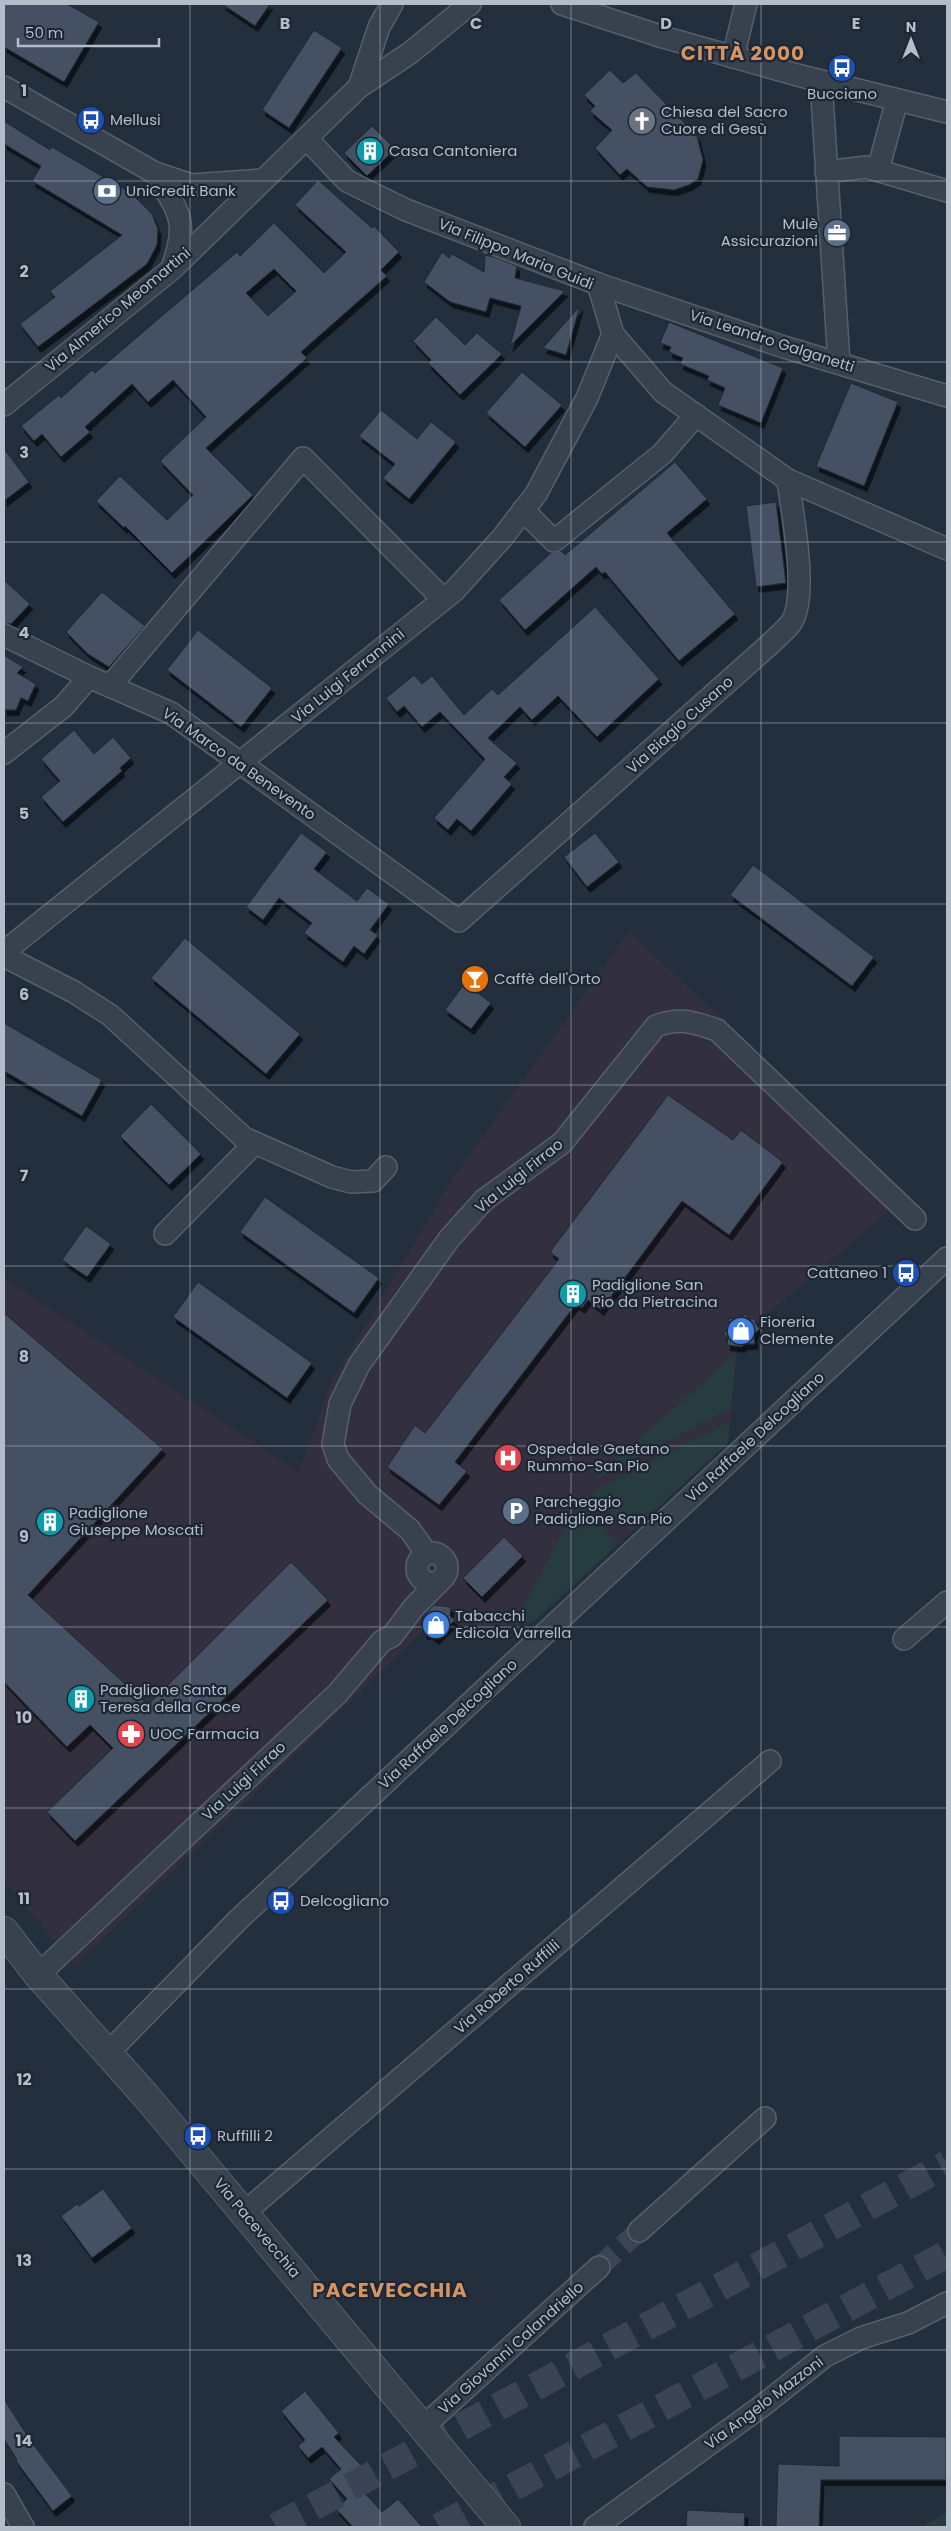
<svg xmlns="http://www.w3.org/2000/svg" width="951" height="2531" font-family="Poppins,sans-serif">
<defs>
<filter id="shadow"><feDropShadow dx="3" dy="5.5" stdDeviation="0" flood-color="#0009"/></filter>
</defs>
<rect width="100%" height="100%" fill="#242f3e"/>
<polygon fill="#32303f" points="629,931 908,1195 738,1339 728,1443 532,1623 423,1632 75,1965 4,1881 4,1278 299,1472 331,1383 453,1178"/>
<g fill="#263c3f">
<polygon points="736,1353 731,1408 592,1481"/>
<polygon points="730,1422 728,1443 632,1531 591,1495 599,1488"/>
<polygon points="583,1502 617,1545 532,1623 514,1624 578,1505"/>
<polygon points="947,2513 947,2527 921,2527"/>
</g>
<g fill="#455162" stroke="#1f2835" fill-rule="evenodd" filter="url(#shadow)">
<polygon points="4,4 67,4 99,22 64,82 4,47"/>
<polygon points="222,4 270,4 255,26"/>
<polygon points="314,30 342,48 289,128 262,110"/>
<polygon points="610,70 623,83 636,73 697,136 703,160 698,179 689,185 674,190 647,187 627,169 620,175 595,148 612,130 590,111 595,106 584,95"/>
<polygon points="4,121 50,150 52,147 131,193 152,214 158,229 157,245 147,264 38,347 20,324 55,297 50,291 122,235 32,181 41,166 4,144"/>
<polygon points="372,126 395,149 367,176 344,153"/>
<path d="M318,180l54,48 2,-2 25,26 -18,18 6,6 -86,76 6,6 -101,90 47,47 -81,78 -47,-47 -1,2 -28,-27 24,-25 47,44 26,-25 -33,-34 46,-44 -33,-37 -25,22 -16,-18 -47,43 5,5 -29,25 -19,-23 -8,7 -13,-15 38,-31 2,3 31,-28 3,3 142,-121 3,4 34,-33 50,50 22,-21 -51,-47zM274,269l22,22 -28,25 -22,-23z"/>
<polygon points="442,252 449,258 452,254 484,272 485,255 494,257 517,266 515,278 565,291 510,346 521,306 490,298 486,312 450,302 424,282"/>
<polygon points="580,306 566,355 543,348"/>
<polygon points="436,317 465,345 477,333 502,354 460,395 428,363 431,360 413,341"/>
<polygon points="669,322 783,368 761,423 718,405 725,388 707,380 709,376 680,364 683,358 669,352 671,347 660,343"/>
<polygon points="522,372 562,405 525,447 486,413"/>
<polygon points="851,383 898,402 864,486 816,466"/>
<polygon points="381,410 417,439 431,422 456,442 409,499 383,478 395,464 359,436"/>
<polygon points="4,449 29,482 4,501"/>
<polygon points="675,462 707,499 667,533 735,614 679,661 605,572 602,574 596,567 525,630 499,600 551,553 561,551 565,555"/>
<polygon points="776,502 786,583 756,587 746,506"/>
<polygon points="4,580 30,604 11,624 4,623"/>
<polygon points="102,592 145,626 109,667 88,654 66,632"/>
<polygon points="595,607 659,679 597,737 558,696 532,720 520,707 488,738 517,763 504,777 512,784 471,831 457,819 448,830 434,818 485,759 440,712 422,727 404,706 397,712 386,698 414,675 422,684 432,676 464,715 492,689 498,695"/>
<polygon points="198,630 272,688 241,727 167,670"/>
<polygon points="4,655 23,667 17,673 36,684 28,701 21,698 16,710 4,710"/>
<polygon points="74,730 94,754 113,737 131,758 120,768 122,771 63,822 41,797 60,781 41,759"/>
<polygon points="301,833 327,852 314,869 357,901 367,888 389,904 370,930 378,935 364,954 354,946 343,962 304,933 312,923 279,898 263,920 246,907"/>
<polygon points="595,833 619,862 587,887 564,857"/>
<polygon points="753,865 874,957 852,986 730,895"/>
<polygon points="185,938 300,1034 266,1074 151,978"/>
<polygon points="465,983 491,1003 471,1029 445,1010"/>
<polygon points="4,1023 102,1080 82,1116 4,1071"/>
<polygon points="668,1095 733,1140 741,1130 783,1162 729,1235 682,1201 601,1310 588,1300 582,1308 576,1304 455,1462 467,1471 439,1505 387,1467 415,1425 425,1433 559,1259 550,1252"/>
<polygon points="151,1104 201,1154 169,1185 120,1136"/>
<polygon points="265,1197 379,1278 354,1313 240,1232"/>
<polygon points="86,1226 111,1244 87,1277 62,1260"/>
<polygon points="198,1282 312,1363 287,1398 173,1317"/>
<polygon points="4,1313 163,1449 28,1595 148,1705 291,1562 328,1600 75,1841 47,1812 113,1748 90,1725 67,1747 4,1682"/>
<polygon points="745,1314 749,1319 755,1319 756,1324 760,1329 754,1334 755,1344 744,1344 742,1347 727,1345 728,1337 723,1334 729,1328 729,1318 740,1319"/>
<polygon points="504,1537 523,1556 482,1597 463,1578"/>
<polygon points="434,1605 451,1607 450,1616 455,1620 436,1639 430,1634 424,1634 423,1617"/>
<polygon points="103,2189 132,2228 92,2258 61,2216 77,2204 79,2206"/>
<polygon points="305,2391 339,2433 334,2437 372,2477 360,2488 382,2512 398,2499 422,2527 353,2527 336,2509 347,2499 329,2479 341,2469 322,2447 308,2458 298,2446 305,2440 281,2411"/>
<polygon points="4,2399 30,2440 72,2496 53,2511 16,2461 17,2460 4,2439"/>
<polygon points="839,2436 946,2437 946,2480 821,2480 819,2527 776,2527 778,2464 839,2466"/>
<polygon points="687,2510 745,2513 744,2527 686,2527"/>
</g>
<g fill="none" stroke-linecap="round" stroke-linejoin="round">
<polyline stroke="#3a4453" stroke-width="21" stroke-dasharray="21 11" stroke-linecap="butt" points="599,2267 639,2231"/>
<g stroke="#3a4453" stroke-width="28" stroke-dasharray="28 14" stroke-linecap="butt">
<polyline points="276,2527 947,2164"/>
<polyline points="439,2527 947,2254"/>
</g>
<defs>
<g id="minor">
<polyline points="562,4 663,37 801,76 947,112"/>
<polyline points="733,57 746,4"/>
<polyline points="821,81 839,363"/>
<polyline points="4,87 155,173 191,185 262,180"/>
<polyline points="359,87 379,27 392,4"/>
<polyline points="307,139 347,181 406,210 598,284 784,347 947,396"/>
<polyline points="878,170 897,100"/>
<polyline points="826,172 866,167 947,191"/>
<path d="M155,173c23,39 34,46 18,92"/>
<polyline points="598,284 613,334 663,392 788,480 947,549"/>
<polyline points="4,405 172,269 359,87 410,53 470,4"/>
<polyline points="523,510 554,541 662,454 696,415"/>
<path d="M4,635l85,42 82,36 288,208 310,-276c7,-7 16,-14 22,-22 18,-26 1,-111 -3,-143"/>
<polyline points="110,686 303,458 443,599"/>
<polyline points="4,753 64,706 89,677"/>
<polyline points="4,952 454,591 502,538 536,494 587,398 613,334"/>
<polyline points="4,956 74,992 110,1015 244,1138 332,1177 351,1182 373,1181 386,1167"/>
<polyline points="165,1234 255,1143"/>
<circle cx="432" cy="1568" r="15"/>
<path d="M427,1554l-17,-24 -43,-36 -29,-35 -5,-15 7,-40 19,-39 90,-126 35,-39 78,-57 94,-117c25,-9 37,-4 61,4l198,189"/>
<polyline points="904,1639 947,1602"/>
<polyline points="38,1975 337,1694 382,1641 392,1636 414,1607 440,1581"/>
<polyline points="108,2053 238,1920 947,1258"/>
<polyline points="244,2213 770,1761"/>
<polyline points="639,2231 765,2118"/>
<polyline points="422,2428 599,2267"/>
<polyline points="4,2494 23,2527"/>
<polyline points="595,2527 762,2406 825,2356 861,2338 908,2323 947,2303"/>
</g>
<polyline id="tertiary" points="4,1931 38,1975 146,2096 506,2527"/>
</defs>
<use href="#minor" stroke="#565f6c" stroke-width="24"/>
<use href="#tertiary" stroke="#565f6c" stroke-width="30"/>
<use href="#minor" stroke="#38414e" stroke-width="21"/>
<use href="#tertiary" stroke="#38414e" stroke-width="28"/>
</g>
<path fill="none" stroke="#b4bcc9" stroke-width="1" stroke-opacity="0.55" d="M190,4v2523M380,4v2523M571,4v2523M761,4v2523M4,181h943M4,362h943M4,542h943M4,723h943M4,904h943M4,1085h943M4,1266h943M4,1446h943M4,1627h943M4,1808h943M4,1989h943M4,2169h943M4,2350h943"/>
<defs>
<symbol id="bus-disc" viewBox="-11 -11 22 22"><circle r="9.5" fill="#1a4fb4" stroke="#1d2633"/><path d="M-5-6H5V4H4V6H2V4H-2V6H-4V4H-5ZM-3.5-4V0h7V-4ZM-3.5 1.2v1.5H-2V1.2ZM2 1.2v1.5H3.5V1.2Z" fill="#fff"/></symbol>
<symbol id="church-disc" viewBox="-11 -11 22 22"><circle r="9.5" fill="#6b7280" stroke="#1d2633"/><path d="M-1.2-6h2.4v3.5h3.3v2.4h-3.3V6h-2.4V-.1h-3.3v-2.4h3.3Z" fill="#fff"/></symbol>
<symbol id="building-disc" viewBox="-11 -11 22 22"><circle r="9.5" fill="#0f9aa8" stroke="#1d2633"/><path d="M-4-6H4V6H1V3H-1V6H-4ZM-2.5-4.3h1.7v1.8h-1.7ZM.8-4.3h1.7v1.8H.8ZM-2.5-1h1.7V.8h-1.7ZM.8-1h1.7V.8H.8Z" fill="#fff"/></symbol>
<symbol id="bank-disc" viewBox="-11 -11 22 22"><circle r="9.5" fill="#5c6f8a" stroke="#1d2633"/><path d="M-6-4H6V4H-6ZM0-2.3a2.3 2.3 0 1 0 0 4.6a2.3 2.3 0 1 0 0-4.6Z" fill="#fff"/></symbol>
<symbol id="office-disc" viewBox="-11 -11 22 22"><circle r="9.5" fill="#5c6f8a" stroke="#1d2633"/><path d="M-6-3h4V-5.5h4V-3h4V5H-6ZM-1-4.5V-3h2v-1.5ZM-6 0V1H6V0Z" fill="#fff"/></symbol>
<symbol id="bar-disc" viewBox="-11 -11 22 22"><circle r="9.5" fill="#e8710a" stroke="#1d2633"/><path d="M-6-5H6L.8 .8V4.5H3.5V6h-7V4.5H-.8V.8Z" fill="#fff"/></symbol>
<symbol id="shop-disc" viewBox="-11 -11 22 22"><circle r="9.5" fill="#3f7fe0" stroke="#1d2633"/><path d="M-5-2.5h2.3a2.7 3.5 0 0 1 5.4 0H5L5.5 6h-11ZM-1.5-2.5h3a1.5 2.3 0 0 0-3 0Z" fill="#fff"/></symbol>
<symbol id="hospital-disc" viewBox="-11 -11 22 22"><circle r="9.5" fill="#e0444e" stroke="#1d2633"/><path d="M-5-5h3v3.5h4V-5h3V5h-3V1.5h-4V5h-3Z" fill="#fff"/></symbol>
<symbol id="parking-disc" viewBox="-11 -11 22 22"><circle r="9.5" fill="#5c6f8a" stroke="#1d2633"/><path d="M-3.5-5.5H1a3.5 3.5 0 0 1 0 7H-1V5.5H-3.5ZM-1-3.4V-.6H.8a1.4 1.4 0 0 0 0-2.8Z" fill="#fff"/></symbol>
<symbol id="pharmacy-disc" viewBox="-11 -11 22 22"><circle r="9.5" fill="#e0444e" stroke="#1d2633"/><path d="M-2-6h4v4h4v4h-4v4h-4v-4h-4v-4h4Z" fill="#fff"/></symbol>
</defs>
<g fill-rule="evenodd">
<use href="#bus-disc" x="826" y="52" width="32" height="32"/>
<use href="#bus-disc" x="75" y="104" width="32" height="32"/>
<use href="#church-disc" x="626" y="105" width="32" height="32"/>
<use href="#building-disc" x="354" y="135" width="32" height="32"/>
<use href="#bank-disc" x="91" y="175" width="32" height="32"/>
<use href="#office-disc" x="821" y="217" width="32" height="32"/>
<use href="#bar-disc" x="459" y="963" width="32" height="32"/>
<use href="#bus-disc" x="890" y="1257" width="32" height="32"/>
<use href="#building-disc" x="557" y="1278" width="32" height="32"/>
<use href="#shop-disc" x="725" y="1315" width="32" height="32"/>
<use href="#hospital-disc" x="492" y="1442" width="32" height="32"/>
<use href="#parking-disc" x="500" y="1495" width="32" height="32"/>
<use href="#building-disc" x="34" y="1506" width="32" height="32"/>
<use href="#shop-disc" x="420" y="1609" width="32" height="32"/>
<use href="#building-disc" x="65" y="1683" width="32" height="32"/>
<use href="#pharmacy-disc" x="115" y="1718" width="32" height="32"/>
<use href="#bus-disc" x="265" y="1885" width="32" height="32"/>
<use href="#bus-disc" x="182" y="2120" width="32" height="32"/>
</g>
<g text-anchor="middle" stroke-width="4.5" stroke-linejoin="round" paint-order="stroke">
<g font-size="15" fill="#b4bcc9" stroke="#1d2633" text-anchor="start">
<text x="842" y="99" text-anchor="middle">Bucciano</text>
<text x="661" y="117">Chiesa del Sacro<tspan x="661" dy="17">Cuore di Gesù</tspan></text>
<text x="110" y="125">Mellusi</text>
<text x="389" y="156">Casa Cantoniera</text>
<text x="126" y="196">UniCredit Bank</text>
<text x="818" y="229" text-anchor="end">Mulè<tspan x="818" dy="17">Assicurazioni</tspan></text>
<text x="494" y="984">Caffè dell'Orto</text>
<text x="887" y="1278" text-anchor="end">Cattaneo 1</text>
<text x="592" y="1290">Padiglione San<tspan x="592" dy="17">Pio da Pietracina</tspan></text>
<text x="760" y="1327">Fioreria<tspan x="760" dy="17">Clemente</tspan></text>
<text x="527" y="1454">Ospedale Gaetano<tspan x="527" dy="17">Rummo-San Pio</tspan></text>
<text x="535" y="1507">Parcheggio<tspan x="535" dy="17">Padiglione San Pio</tspan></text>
<text x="69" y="1518">Padiglione<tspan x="69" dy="17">Giuseppe Moscati</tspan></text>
<text x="455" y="1621">Tabacchi<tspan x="455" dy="17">Edicola Varrella</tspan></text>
<text x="100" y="1695">Padiglione Santa<tspan x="100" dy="17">Teresa della Croce</tspan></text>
<text x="150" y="1739">UOC Farmacia</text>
<text x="300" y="1906">Delcogliano</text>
<text x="217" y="2141">Ruffilli 2</text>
</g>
<g font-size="15" fill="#b4bcc9" stroke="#1d2633">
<text transform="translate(516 254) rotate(22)" y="5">Via Filippo Maria Guidi</text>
<text transform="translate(118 310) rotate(-40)" y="5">Via Almerico Meomartini</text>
<text transform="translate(772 341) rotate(18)" y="5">Via Leandro Galganetti</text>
<text transform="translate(348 676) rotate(-39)" y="5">Via Luigi Ferrannini</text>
<text transform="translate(680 725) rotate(-42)" y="5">Via Biagio Cusano</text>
<text transform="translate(239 764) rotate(35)" y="5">Via Marco da Benevento</text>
<text transform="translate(519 1176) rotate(-39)" y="5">Via Luigi Firrao</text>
<text transform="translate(755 1437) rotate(-43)" y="5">Via Raffaele Delcogliano</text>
<text transform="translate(448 1724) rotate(-43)" y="5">Via Raffaele Delcogliano</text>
<text transform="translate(244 1781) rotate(-43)" y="5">Via Luigi Firrao</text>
<text transform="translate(507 1987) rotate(-41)" y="5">Via Roberto Ruffilli</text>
<text transform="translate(257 2228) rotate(50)" y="5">Via Pacevecchia</text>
<text transform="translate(511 2348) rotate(-42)" y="5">Via Giovanni Calandriello</text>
<text transform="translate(764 2403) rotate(-37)" y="5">Via Angelo Mazzoni</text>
</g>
<g font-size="20" font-weight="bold" letter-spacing="1" fill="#d59563" stroke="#1d2633">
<text x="743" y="60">CITTÀ 2000</text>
<text x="390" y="2297">PACEVECCHIA</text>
</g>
</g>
<g font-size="16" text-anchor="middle" font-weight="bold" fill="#b4bcc9" stroke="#1d2633" stroke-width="4.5" stroke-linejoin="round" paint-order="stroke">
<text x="285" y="29">B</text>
<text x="476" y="29">C</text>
<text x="666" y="29">D</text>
<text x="856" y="29">E</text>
<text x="24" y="96">1</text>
<text x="24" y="277">2</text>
<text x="24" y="458">3</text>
<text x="24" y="638">4</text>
<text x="24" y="819">5</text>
<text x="24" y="1000">6</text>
<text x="24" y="1181">7</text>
<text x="24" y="1362">8</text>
<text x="24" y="1542">9</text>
<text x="24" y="1723">10</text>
<text x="24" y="1904">11</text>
<text x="24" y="2085">12</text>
<text x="24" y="2266">13</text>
<text x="24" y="2446">14</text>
</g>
<rect width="951" height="2531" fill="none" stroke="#b4bcc9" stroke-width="10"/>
<g transform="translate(911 40)" stroke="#1d2633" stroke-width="4" paint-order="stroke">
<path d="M0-4L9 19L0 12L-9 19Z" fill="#b4bcc9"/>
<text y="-8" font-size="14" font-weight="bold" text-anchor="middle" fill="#b4bcc9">N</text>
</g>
<path d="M18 38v8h141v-8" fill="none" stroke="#b4bcc9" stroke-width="2.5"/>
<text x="25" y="38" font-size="15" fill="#b4bcc9" stroke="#1d2633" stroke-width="4" paint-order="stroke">50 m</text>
</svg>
